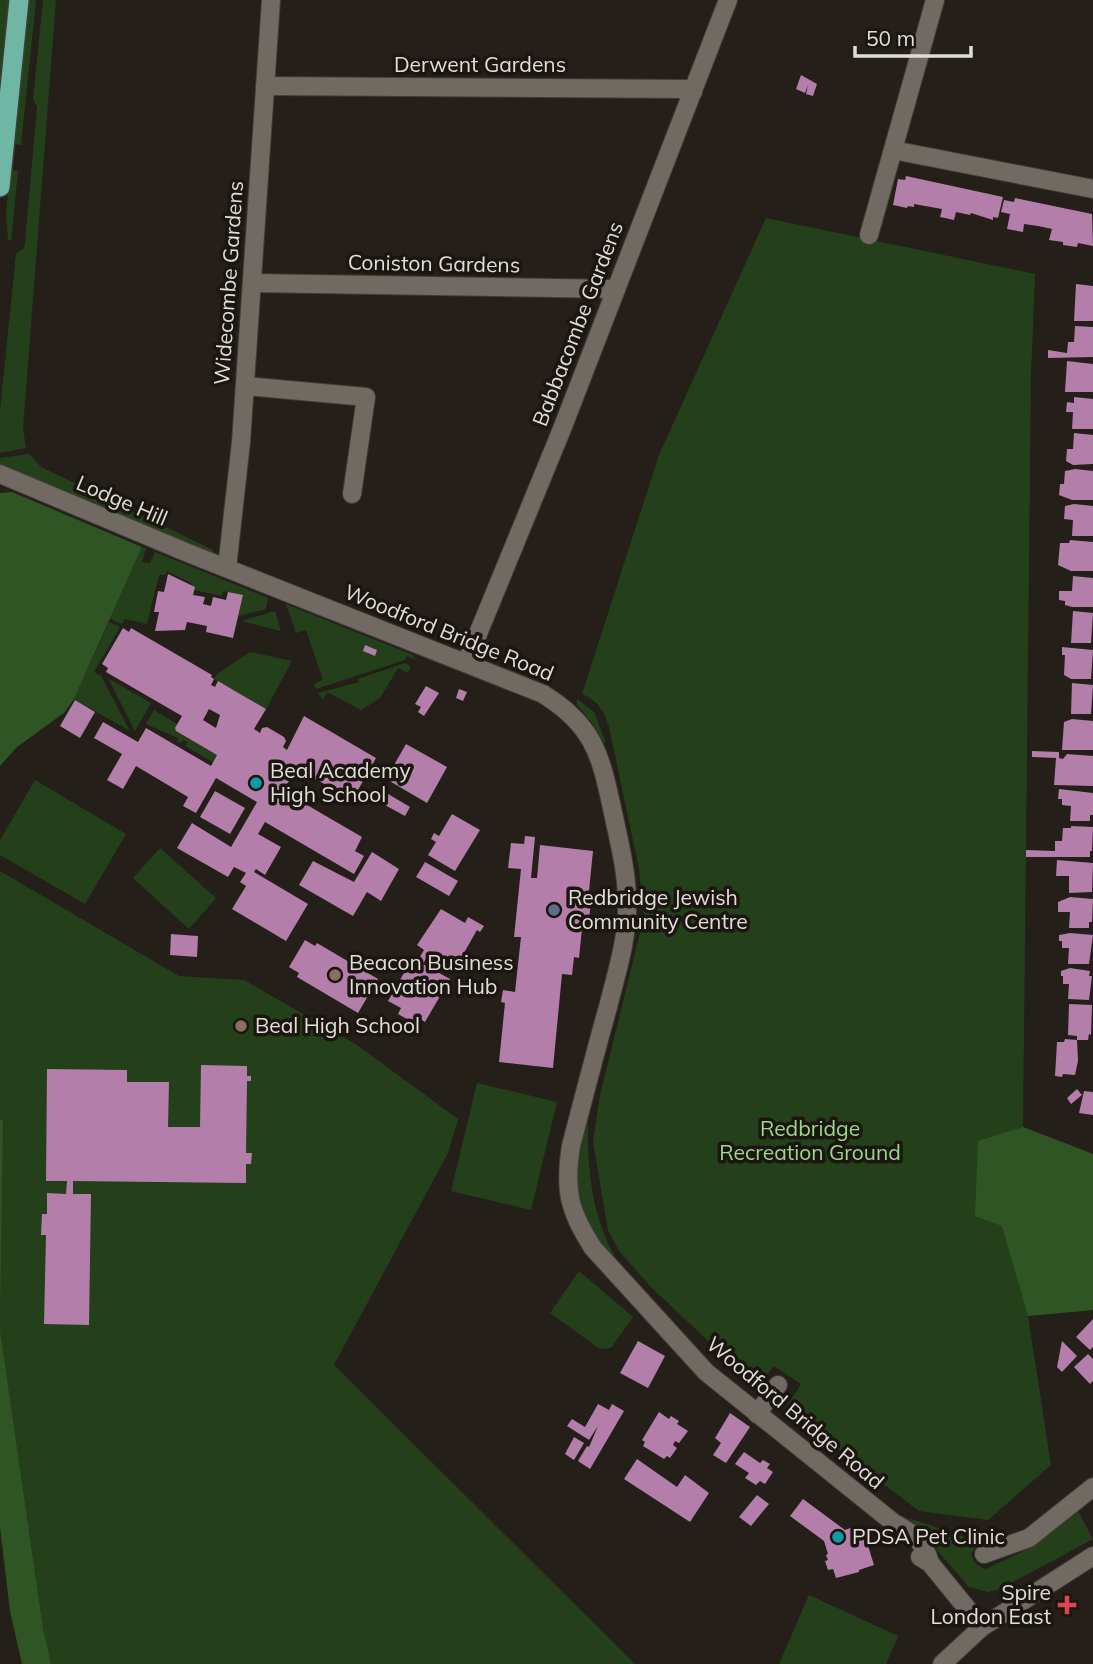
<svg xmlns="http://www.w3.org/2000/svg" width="1093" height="1664" font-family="Mulish,sans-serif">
<rect width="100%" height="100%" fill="#241f19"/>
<g fill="#24401b">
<polygon points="0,0 10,0 0,100"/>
<polygon points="28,0 36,0 21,145 13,144"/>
<polygon points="43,0 56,0 23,429 26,448 0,453 0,411 16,254 24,248 25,242 37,107 33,99"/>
<polygon points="10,170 18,171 11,241 8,240 6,215"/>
<path d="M766,218l269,56 -4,100 -8,753 70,27v156l-65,6 23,149 -63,55 -69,-9 -134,-102 16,-25 -27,-18 -17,21 -105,-99 -33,-37 -11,-21 -15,-88 7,-47 44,-178 -5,-48 -30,-142c-5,-16 -11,-26 -27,-33l77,-239z"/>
<polygon points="29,454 41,467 213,550 214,556 0,469 0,458"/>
<polygon points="142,547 146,548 142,562 150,563 155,552 268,598 266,609 238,616 243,595 223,591 222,596 194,590 191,583 167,571 165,575 159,575 147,624 125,619 122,624 110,619"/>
<polygon points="286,604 413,655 416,660 406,656 405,660 316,689 314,684 323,680 306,630 296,633"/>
<polygon points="275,611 281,631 241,621"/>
<polygon points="109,622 120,627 94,672 99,675 100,674 130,731 74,699"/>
<polygon points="250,652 292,661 266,709 214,679 217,674"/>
<polygon points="405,663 411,667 408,673 398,668 380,698 361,710 327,692 323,700 318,693 359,682 358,679"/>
<polygon points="108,678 151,703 135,731"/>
<polygon points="577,699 594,712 606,743 604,743 593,724 577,705"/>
<polygon points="154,710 177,724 176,731 217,755 213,762 185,746 188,742 183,740 181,743 177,741 178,738 146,724"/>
<polygon points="35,780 126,834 85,904 0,855 0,840"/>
<polygon points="160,848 216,898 189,929 133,878"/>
<polygon points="0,871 179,976 244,980 357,1045 458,1119 448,1153 334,1365 635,1664 35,1664 0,1387"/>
<polygon points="477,1083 557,1102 531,1210 451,1191"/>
<path d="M586,1122l2,1c-1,45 4,92 26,132l-3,1c-21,-24 -37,-57 -35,-91 1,-14 7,-29 10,-43z"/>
<polygon points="579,1271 633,1317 611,1348 600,1349 550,1313"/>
<path d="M1078,1511l15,28 -93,50 -12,3 -19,-5 -60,-69 70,24 -8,12c3,9 6,12 15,15l44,-21z"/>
<polygon points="809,1595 898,1636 886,1664 779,1664"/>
</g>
<g fill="#305524">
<polygon points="12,492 142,547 74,699 64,713 17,747 0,766 0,493"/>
<polygon points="0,1120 3,1120 0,1306"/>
<polygon points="1023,1127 1093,1154 1093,1310 1028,1316 1002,1226 975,1216 978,1141"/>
<polygon points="0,1331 43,1629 51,1664 22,1664 10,1611 0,1527"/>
</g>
<g fill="#b37ea9" fill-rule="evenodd">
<polygon points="801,75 817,84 813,96 806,94 808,85 805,93 796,89"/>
<polygon points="906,176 1003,197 998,218 993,217 993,220 971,213 970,215 956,212 954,220 940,217 942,209 914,204 914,207 908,206 907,208 893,205 898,179 905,180"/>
<polygon points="1015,198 1092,214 1093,246 1078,243 1077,247 1063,245 1063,242 1049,240 1052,229 1038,226 1024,224 1023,232 1007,229 1010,214 1001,212 1004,200 1014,202"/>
<polygon points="1076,284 1093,286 1093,321 1074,321"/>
<polygon points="1075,326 1093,327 1093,357 1048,358 1048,350 1067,353 1068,342 1074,342"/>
<polygon points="1067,361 1093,364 1093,392 1065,392"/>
<polygon points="1074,397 1093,399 1093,429 1072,429 1073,412 1066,412 1067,402 1074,403"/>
<polygon points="1074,433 1093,435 1093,464 1073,465 1066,461 1067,449 1073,449"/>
<polygon points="1075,469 1093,471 1093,500 1072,500 1059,495 1060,484 1064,484 1065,471"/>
<polygon points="1074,504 1093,506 1093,536 1072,536 1073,520 1064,519 1065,506"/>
<polygon points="1070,540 1093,542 1093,571 1071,571 1058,565 1060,543 1069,543"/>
<polygon points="168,574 195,587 193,595 205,597 203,604 211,606 213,597 226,600 228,592 243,595 233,638 206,632 207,626 187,622 185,630 155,631 159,612 154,612 158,591 164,592"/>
<polygon points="1073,576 1093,578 1093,607 1072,607 1065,605 1065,601 1059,600 1059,591 1072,591"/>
<polygon points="1073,611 1093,613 1091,643 1071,643"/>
<path d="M123,628l6,4 2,-4 81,47 -1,2 3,2 -3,6 4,2 3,-6 48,28 -12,20 6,4 2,-5 5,-1 17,10 2,4 -3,6 4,3 17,-34 72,42 -23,41 -57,-30 -13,22 79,46 -7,14 9,5 -10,18 -89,-52 -7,12 23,13 -16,28 -9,-6 -2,3 54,32 -22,37 -54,-32 14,-23 -6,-4 6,-9 -12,-6 -6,10 -51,-29 15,-25 39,24 26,-45 -41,-24 -20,35 -13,-7 5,-9 -52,-31 -13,23 -16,-9 15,-26 -28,-16 9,-16 35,20 8,-14 65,38 6,-11 -41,-24 -1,-3 7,-12 -76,-44 2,-4 -6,-4zM209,709l11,6 -4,13 -13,-8z"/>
<polygon points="365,645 377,650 375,656 363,651"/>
<polygon points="1062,647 1093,650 1091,679 1071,679 1064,675 1065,655 1062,655"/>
<polygon points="1072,683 1093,685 1091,714 1071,714"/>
<polygon points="426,686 439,693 424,716 418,712 421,707 415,704"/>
<polygon points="459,689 467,692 463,701 456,698"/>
<polygon points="75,700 95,712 80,738 60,726"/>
<polygon points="1072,719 1093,721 1093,750 1062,750 1064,722"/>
<polygon points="406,744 447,767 427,803 386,779"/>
<polygon points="1032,751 1059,752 1059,758 1063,759 1067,754 1093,756 1093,786 1054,785 1056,758 1032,757"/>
<polygon points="378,788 410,807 405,816 372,798"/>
<polygon points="1059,789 1093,793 1093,815 1090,815 1090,821 1070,821 1071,806 1062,805 1062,799 1058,799"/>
<polygon points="215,791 245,808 230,834 200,817"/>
<polygon points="452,814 480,830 455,871 428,855 436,842 431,839 434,833 439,836"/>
<polygon points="1071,826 1093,827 1092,851 1090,851 1090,857 1026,857 1026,850 1055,851 1055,841 1062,841 1063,828 1071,828"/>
<polygon points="525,836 535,837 531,878 537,878 540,845 593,851 588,901 591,901 589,920 583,919 579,958 574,957 572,975 562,974 553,1068 499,1062 505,1003 501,1002 503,990 515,992 521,937 514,937 521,869 508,868 511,843 524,844"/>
<polygon points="372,852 399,869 381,901 367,892 353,916 299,885 313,861 354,882"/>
<polygon points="1057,860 1093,863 1092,892 1069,893 1069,876 1056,876"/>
<polygon points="425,862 458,881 449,896 416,877"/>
<polygon points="1070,897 1093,899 1092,922 1089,922 1089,928 1069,928 1070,912 1058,912 1058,902"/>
<polygon points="441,909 465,923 468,917 484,926 480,932 477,930 456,967 430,951 423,964 450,979 425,1022 417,1017 414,1023 398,1014 401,1008 388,1001 413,957 418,960 424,950 417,945"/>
<polygon points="1070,933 1093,935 1089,964 1068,964 1069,948 1062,948 1062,941 1059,941 1059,935"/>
<polygon points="171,934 198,936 197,957 170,955"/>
<polygon points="305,940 315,946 317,943 378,979 358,1013 297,977 299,973 289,967"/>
<polygon points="1070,968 1090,971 1089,976 1092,976 1089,1000 1068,999 1069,984 1063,984 1063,976 1061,976 1061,971"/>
<polygon points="1069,1004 1092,1005 1091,1035 1089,1034 1088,1040 1077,1040 1078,1061 1075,1075 1063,1074 1062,1077 1055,1076 1057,1042 1064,1042 1065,1039 1077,1040 1077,1036 1068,1035"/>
<polygon points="201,1065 247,1066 247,1076 251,1076 251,1081 247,1081 246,1153 252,1153 251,1164 246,1164 246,1183 73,1181 73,1194 91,1194 89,1325 44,1324 46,1235 41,1235 42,1214 47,1214 47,1193 66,1194 67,1181 46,1181 47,1069 127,1070 127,1082 169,1082 168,1127 200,1127"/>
<polygon points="1077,1089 1082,1095 1071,1104 1067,1098"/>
<polygon points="1084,1091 1093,1092 1093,1115 1079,1113"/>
<polygon points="1093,1319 1093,1347 1090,1350 1076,1337"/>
<polygon points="638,1341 665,1356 648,1388 620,1373"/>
<polygon points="1062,1341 1077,1356 1062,1372 1057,1367"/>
<polygon points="1088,1354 1093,1359 1093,1381 1090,1384 1074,1367"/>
<polygon points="598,1404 609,1410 612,1404 624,1411 590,1469 578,1461 587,1446 589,1447 598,1426 589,1440 567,1426 572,1419 585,1427"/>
<polygon points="659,1412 669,1419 671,1416 679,1421 677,1424 688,1431 679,1443 675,1441 673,1445 677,1448 670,1458 667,1456 664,1459 643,1446 645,1442 642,1440"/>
<polygon points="730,1413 750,1427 726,1463 713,1455 721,1443 715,1438"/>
<polygon points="574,1437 584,1443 574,1460 565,1454"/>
<polygon points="744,1452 760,1463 763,1460 770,1464 767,1468 773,1472 765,1484 760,1481 756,1485 745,1478 749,1473 735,1464"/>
<polygon points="637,1459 677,1487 685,1475 709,1493 690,1522 624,1479"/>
<polygon points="757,1495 769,1504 751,1526 739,1517"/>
<polygon points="803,1499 845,1530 853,1527 857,1539 865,1536 874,1565 859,1570 859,1572 836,1578 833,1569 828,1570 825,1561 828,1560 826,1555 828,1554 824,1541 790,1516"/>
</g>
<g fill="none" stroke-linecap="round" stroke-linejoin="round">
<defs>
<g id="minor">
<polyline points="265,86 687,89 693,92"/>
<polyline points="893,150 1093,189"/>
<polyline points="869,235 935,0"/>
<polyline points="252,283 616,289"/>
<polyline points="245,386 366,397 352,494"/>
<path d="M0,474l188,79 355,141c50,31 57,59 69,114 6,29 14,59 15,89 2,38 -10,74 -19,110 -13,46 -25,93 -37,139 -7,44 -2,65 22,102l113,124 188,151c18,9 31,20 36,40"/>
<polyline points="227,568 241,442 271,0"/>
<polyline points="466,663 562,429 728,0"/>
<polyline points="757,1414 778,1385"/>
<polyline points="984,1554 1029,1538 1093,1487"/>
<polyline points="920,1557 930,1563 982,1627"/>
</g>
<polyline id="tertiary" points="942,1664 982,1627 1093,1556"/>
<polyline id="trunk" points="0,187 19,0"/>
</defs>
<use href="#minor" stroke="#403c38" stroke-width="20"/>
<use href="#tertiary" stroke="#403c38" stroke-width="20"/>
<use href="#trunk" stroke="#403c38" stroke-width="22"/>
<use href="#minor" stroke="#706a63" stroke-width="18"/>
<use href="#tertiary" stroke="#706a63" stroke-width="18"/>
<use href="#trunk" stroke="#6fb7a4" stroke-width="19"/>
</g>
<g fill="#0f9aa8" stroke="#1b1610" stroke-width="2.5">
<circle cx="256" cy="783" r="7"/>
<circle cx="838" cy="1537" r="7"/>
</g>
<circle fill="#5c6f8a" stroke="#1b1610" stroke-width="2.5" cx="554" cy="910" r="7"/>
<g fill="#8d6e63" stroke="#1b1610" stroke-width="2.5">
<circle cx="335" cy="975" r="7"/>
<circle cx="241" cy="1026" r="7"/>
</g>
<path fill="#e0444e" stroke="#1b1610" stroke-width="2.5" d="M1063.5 1594.5h7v7h7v7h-7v7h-7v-7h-7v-7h7z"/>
<g text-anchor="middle" stroke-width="7" stroke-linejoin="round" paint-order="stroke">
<g font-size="21" fill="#e1ded9" stroke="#1b1610">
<text x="480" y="72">Derwent Gardens</text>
<text transform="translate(434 264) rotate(1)" y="7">Coniston Gardens</text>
<text transform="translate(229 283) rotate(-86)" y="7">Widecombe Gardens</text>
<text transform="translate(578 324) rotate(-69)" y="7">Babbacombe Gardens</text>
<text transform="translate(122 501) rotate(23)" y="7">Lodge Hill</text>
<text transform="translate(449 633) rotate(22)" y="7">Woodford Bridge Road</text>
<text transform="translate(795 1413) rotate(40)" y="7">Woodford Bridge Road</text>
</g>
<g font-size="21" fill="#e1ded9" stroke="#1b1610" text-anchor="start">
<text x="270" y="778">Beal Academy<tspan x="270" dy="24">High School</tspan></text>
<text x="568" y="905">Redbridge Jewish<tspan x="568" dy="24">Community Centre</tspan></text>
<text x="349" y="970">Beacon Business<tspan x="349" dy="24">Innovation Hub</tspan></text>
<text x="255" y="1033">Beal High School</text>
<text x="852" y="1544">PDSA Pet Clinic</text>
<text x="1051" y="1600" text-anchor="end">Spire<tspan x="1051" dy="24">London East</tspan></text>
</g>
<g font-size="21" fill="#9dd78c" stroke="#1b1610">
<text x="810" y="1136">Redbridge<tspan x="810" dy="24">Recreation Ground</tspan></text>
</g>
</g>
<path d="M855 46v10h116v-10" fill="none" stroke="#e1ded9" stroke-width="3.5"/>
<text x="866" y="46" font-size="21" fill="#e1ded9" stroke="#1b1610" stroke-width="5" paint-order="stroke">50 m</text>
</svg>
